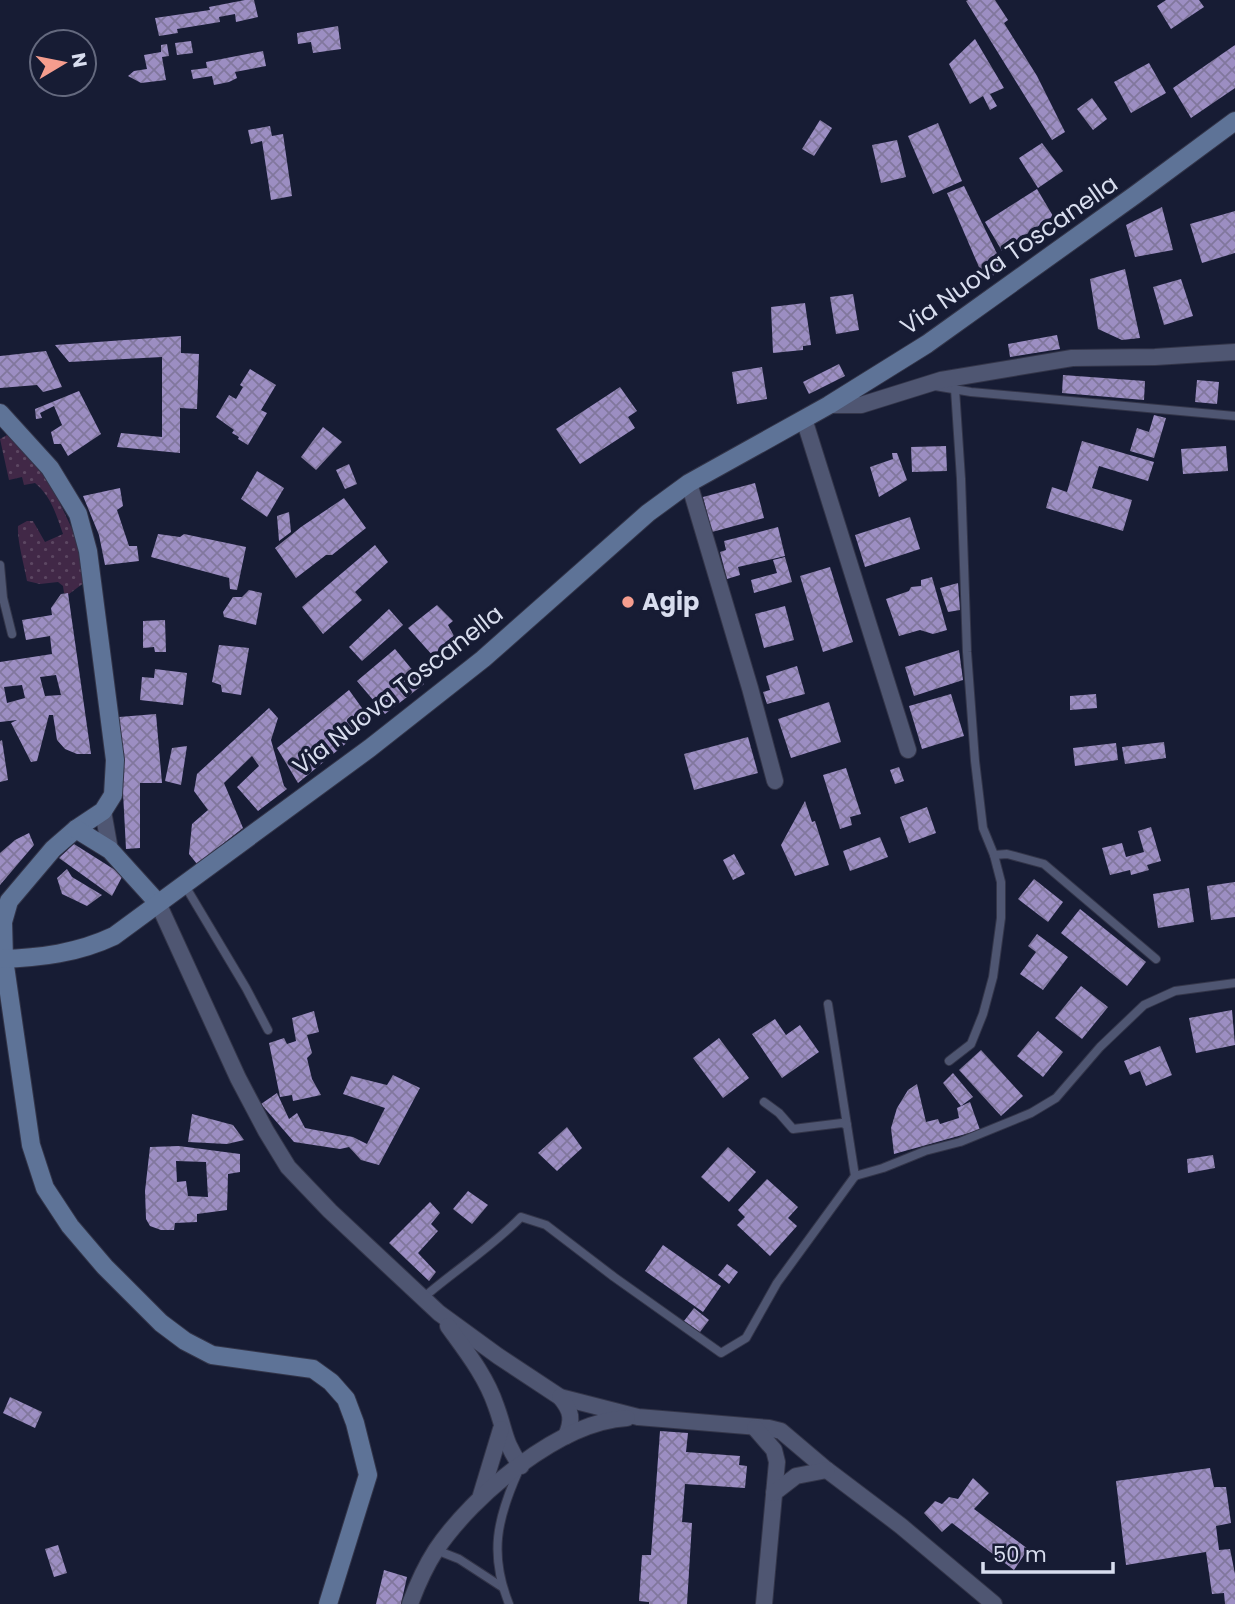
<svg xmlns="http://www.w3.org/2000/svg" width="1235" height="1604" font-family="Poppins,sans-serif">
<defs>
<pattern id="grass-dots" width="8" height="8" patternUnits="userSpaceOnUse" patternTransform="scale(1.75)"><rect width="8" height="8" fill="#412847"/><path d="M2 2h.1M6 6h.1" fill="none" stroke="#5c4762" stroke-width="1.8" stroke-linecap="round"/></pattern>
<pattern id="building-cross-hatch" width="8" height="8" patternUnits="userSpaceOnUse" patternTransform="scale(1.75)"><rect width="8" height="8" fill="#9c8ec2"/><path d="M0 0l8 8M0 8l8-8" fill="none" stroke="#81779d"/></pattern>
</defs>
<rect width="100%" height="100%" fill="#171c34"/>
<path fill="url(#grass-dots)" d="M7,435l39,39 29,61 10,47 -16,12 -5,-1 -1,-7 -5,-4 -18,2 -13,-3c-3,-17 -10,-40 -9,-55l9,-5h6l12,21 18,-8c-7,-20 -12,-38 -28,-51l-11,2 -2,-8 -13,3 -9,-41z"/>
<g fill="url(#building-cross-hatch)" fill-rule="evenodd">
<polygon points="245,0 254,0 258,17 236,22 235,14 219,17 220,22 177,29 178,33 159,36 155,18 210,10 209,7"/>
<polygon points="968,0 995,0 1008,20 1004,23 1037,76 1065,132 1052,140 966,1"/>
<polygon points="1166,0 1199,0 1204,7 1171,29 1157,6"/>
<polygon points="338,26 341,49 313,53 311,42 298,44 297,33"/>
<polygon points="975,39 1004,88 990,94 997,106 990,110 983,96 970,104 949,64"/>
<polygon points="191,41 193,53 177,55 175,43"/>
<polygon points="167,44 169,56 162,57 166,80 141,83 128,76 134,71 147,69 144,55 161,52 161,45"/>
<polygon points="1235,45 1235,88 1191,118 1173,88"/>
<polygon points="263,51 266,66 235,72 237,78 229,82 214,85 212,76 193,79 191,70 207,68 206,62"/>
<polygon points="1149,63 1166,93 1131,113 1114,82"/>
<polygon points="1092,98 1107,119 1093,130 1077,109"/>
<polygon points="820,120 832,128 814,156 802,149"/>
<polygon points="938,123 962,181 933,194 908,136"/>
<polygon points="270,126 272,136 283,134 292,196 271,200 262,141 251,144 248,130"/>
<polygon points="897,140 906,177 881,183 872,145"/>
<polygon points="1042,143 1063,171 1038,188 1019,158"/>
<polygon points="964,186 1004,268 985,281 947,193"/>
<polygon points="1037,189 1053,216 1002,251 985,222"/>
<polygon points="1162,207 1173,250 1135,257 1126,225"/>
<polygon points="1235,211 1235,253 1202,263 1190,224"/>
<polygon points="1125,269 1140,338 1122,340 1098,329 1090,279"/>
<polygon points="1181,279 1193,316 1164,325 1153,287"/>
<polygon points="853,294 859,330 836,334 830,297"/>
<polygon points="805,303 811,345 803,346 803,350 773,353 771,307"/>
<polygon points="1057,335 1060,349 1010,357 1008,344"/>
<polygon points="181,336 181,353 199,354 197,409 180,408 180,453 117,447 121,433 162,437 162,357 69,362 55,345"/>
<polygon points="46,351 62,387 43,392 37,385 0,388 0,356"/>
<polygon points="839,364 845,376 809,394 803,382"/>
<polygon points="762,367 767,399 737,404 732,372"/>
<polygon points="250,369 276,385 261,410 267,413 248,445 238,439 239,437 232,433 234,430 216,417 229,395 236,399 243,387 240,385"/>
<polygon points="1063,375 1145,381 1144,400 1062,393"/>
<polygon points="1197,380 1219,382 1217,404 1195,402"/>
<polygon points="620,387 637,411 628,417 635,428 580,464 556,429"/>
<polygon points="79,391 101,434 68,456 61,444 54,444 51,432 62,425 54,406 40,413 42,418 36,419 35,409"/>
<polygon points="1154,415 1166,418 1154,458 1130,451 1137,428 1149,432"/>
<polygon points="323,427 342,442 316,470 301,457"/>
<polygon points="1082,441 1154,462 1148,481 1099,466 1092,488 1132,500 1123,531 1046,508 1052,487 1067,492"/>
<polygon points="946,446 947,471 912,472 911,447"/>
<polygon points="1226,446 1228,471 1183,474 1181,449"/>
<polygon points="892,453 897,453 907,480 879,497 870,467 893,459"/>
<polygon points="349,464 357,484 345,489 336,470"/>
<polygon points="257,471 284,488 267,517 241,499"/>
<polygon points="755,483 764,518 712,532 703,497"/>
<polygon points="120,488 123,506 117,510 129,546 137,546 139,561 105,565 99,535 83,496"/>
<polygon points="344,498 366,528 332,555 326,555 296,578 275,548 301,527"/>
<polygon points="289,512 291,532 279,541 277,516"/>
<polygon points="910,517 920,549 865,567 855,535"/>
<polygon points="778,527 785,556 738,567 740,575 727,579 720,552 726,550 724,541"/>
<polygon points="158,534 180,537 184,534 246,547 237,590 230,589 229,578 151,557"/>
<polygon points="375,545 388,562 355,592 362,600 323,634 302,607"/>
<polygon points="785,557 792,582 754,593 751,580 777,573 773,560"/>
<polygon points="830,567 853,642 823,652 800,576"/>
<polygon points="932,577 947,630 933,634 920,630 899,636 886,599 909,591 911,587 921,586 921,580"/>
<polygon points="958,583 960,610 948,612 940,588"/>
<polygon points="249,590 262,593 256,625 224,617 223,612 233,597 242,597"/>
<path d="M68,593l23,161h-14l-12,-5 -8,-9 -4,-25h-4l-12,46 -6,1 -20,-39 6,-3 -17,2v-60l52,-8 -2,-18 -24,4 -4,-20 30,-5 -1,-7 10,-14zM56,675l5,20 -16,1 -5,-19zM22,685l3,13 -18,5 -3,-16z"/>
<polygon points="437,605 453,621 448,625 454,636 433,656 408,628"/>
<polygon points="785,606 794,640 764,648 755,614"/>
<polygon points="389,609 403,625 362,661 349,647"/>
<polygon points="165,620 166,652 155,652 154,647 143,648 143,621"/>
<polygon points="219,645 249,648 241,695 222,692 221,685 212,682"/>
<polygon points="395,649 424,684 385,714 357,681"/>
<polygon points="959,650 963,680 914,696 905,667"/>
<polygon points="797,666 805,694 767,704 763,692 770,690 766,676"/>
<polygon points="155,669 187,673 183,705 140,700 142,677 154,678"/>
<polygon points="349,690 372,722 298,783 277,748"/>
<polygon points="951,694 964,736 922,749 909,706"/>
<polygon points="1096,694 1097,708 1070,710 1070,696"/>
<polygon points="829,702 841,742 791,758 778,719"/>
<polygon points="269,708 278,718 271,740 284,786 287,789 258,811 237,787 259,766 252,756 224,783 243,828 197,864 189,854 192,824 208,810 194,791 197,774"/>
<polygon points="156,714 162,783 140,783 140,848 126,849 119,717"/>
<polygon points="748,737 758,773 694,790 684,754"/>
<polygon points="2,740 8,780 0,782 0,741"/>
<polygon points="1164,742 1166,758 1125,764 1122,747"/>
<polygon points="1116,743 1118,760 1075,766 1073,748"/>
<polygon points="187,746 181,785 165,781 172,748"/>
<polygon points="899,767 904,781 895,784 890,770"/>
<polygon points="846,768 861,814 850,817 852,825 840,829 823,775"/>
<polygon points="805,801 812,822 815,821 829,865 795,876 781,845"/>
<polygon points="927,807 936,833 909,843 900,817"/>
<polygon points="1151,827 1161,861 1147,865 1149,870 1131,875 1130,870 1110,875 1102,848 1122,843 1126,857 1144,852 1138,831"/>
<polygon points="29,833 34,845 0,885 0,853 15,840"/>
<polygon points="880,837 888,857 850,871 843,851"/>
<polygon points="74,844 123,875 112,896 59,858"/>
<polygon points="734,854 745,874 733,880 723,860"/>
<polygon points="67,869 72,877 102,895 87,906 62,894 57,878"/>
<polygon points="1034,879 1063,902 1048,922 1018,899"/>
<polygon points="1235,882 1235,917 1211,920 1207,886"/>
<polygon points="1189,888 1194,922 1158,928 1153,894"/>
<polygon points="1080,909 1146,962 1127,986 1061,933"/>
<polygon points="1037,934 1068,957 1043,990 1020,974 1036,952 1028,946"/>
<polygon points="1081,986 1108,1007 1082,1039 1055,1018"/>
<polygon points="1232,1010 1235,1045 1196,1053 1189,1018"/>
<polygon points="314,1011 319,1032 307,1035 312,1053 307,1058 312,1079 321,1095 293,1101 292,1095 280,1097 269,1043 284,1038 287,1044 296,1041 292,1018"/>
<polygon points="775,1019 786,1035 800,1025 819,1052 782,1078 752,1034"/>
<polygon points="1038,1031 1063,1052 1043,1077 1017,1056"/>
<polygon points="719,1038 749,1078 723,1098 693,1058"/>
<polygon points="1160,1046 1172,1075 1146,1086 1140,1071 1130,1075 1124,1061"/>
<polygon points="981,1050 1023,1096 1001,1116 959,1070"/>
<polygon points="953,1073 973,1097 961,1106 943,1083"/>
<polygon points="393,1075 420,1088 379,1165 361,1160 349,1147 340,1149 294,1142 261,1104 277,1093 289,1119 297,1113 305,1128 353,1137 367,1144 385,1108 343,1094 351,1076 387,1085"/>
<polygon points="917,1084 926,1122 938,1119 940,1124 959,1118 957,1108 970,1102 980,1130 894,1154 891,1128 897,1108 908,1090"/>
<polygon points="192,1114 233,1125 244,1140 227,1144 188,1142"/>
<polygon points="567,1127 582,1148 557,1171 538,1153"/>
<path d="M179,1146l61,8v18l-12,2 -1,36 -30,4v8l-22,1 -1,7h-13l-11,-4 -4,-7 -1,-28 5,-44zM176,1161l30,1 2,35 -20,-1 -2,-15 -9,1z"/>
<polygon points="728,1147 756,1172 729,1202 701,1177"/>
<polygon points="1213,1155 1215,1168 1188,1173 1187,1159"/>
<polygon points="767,1179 798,1207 788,1218 797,1226 770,1256 737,1225 745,1217 738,1210"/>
<polygon points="468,1191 488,1205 472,1224 453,1209"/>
<polygon points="430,1202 440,1213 431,1224 438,1231 418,1253 436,1272 429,1281 389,1243"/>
<polygon points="663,1245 721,1286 703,1312 645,1271"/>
<polygon points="727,1264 738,1272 729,1284 718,1275"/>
<polygon points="694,1308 709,1320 700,1332 684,1321"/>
<polygon points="10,1397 42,1412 35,1428 3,1413"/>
<polygon points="660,1431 688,1433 686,1452 740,1456 739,1465 747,1466 745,1488 685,1484 682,1522 692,1523 687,1604 649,1604 649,1602 639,1601 642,1555 651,1555"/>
<polygon points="1210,1468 1214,1487 1226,1487 1231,1523 1216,1526 1219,1550 1230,1549 1235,1574 1235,1604 1225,1604 1224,1593 1212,1594 1206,1552 1126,1565 1116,1481"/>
<polygon points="973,1478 989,1493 974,1509 1028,1549 1014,1570 952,1523 942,1532 924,1513 935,1501 942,1504 949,1497 958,1499"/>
<polygon points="58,1545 67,1573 54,1577 45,1549"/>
<polygon points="384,1570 407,1577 401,1604 376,1604"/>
</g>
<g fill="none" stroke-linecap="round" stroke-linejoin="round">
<defs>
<g id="lane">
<polyline points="935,386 971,392 1235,416"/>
<polyline points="0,565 3,598 12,634"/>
<polyline points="994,855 1007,854 1044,864 1156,959"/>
<polyline points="184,884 246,988 268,1030"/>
<polyline points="828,1004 855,1176"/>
<polyline points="949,1061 971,1044 983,1014 993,977 1001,918 1001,882 994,855 983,828 975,761 967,652 961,479 955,389"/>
<polyline points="764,1102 779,1113 793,1129 842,1123 847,1125"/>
<path d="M423,1298c32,-28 68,-50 98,-81l25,8 68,52 107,76 25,-15 31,-55 78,-107 28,-8 42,-17 35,-9 71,-29 25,-15 44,-51 44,-42 31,-14 60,-8"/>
<polyline points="436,1550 459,1559 502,1587"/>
<path d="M509,1604c-20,-50 -12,-85 9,-132"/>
</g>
<g id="street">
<polyline points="829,405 861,405 941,380 1072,358 1155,357 1235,352"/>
<polyline points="804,419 908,750"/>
<polyline points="689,483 750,688 775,781"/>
<polyline points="103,811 110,850"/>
<polyline points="158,903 238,1078 266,1131 288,1167 330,1211 439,1313 498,1356 560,1397 638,1417 769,1428 781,1431 827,1470 901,1526 994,1604"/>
<path d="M448,1326c18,25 38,50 48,80 9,24 8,37 25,60"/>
<path d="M560,1397c12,14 13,23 6,39"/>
<polyline points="755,1428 774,1450 777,1462 764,1604"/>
<polyline points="774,1493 796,1476 827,1470"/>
<polyline points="481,1495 501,1429"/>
<path d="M410,1604c7,-19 15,-37 26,-54 37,-55 123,-128 191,-132"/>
</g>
<g id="secondary">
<polyline points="0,413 50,468 78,514 88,551 115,760 113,795 103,811 76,829 53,849 9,901 3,922 4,959 31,1145 45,1188 70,1226 105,1267 161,1323 185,1341 212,1355 313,1369 331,1382 346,1399 355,1423 368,1475 328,1604"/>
<polyline points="76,829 110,850 158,903"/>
<path d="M0,959c40,-1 78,-6 114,-23l256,-188 113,-89 165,-146 41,-30 140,-78 98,-61 208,-149 100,-74"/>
</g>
</defs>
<use href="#lane" stroke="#333549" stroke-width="10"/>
<use href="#street" stroke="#333549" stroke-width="18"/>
<use href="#secondary" stroke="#333549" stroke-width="20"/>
<use href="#lane" stroke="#4f5672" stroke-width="8"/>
<use href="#street" stroke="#4f5672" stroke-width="16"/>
<use href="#secondary" stroke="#5e7397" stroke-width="18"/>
</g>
<circle fill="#f59d8e" stroke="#171c34" stroke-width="2.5" cx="628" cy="602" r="7"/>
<g text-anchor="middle" stroke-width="7" stroke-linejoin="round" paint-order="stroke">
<g font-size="24" fill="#d8ddee" stroke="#171c34">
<text transform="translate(1009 255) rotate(-35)" y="8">Via Nuova Toscanella</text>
<text transform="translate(398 690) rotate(-38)" y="8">Via Nuova Toscanella</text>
</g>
<g font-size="24" font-weight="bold" fill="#d8ddee" stroke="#171c34" text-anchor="start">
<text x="642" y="610">Agip</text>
</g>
</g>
<g transform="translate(63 63) rotate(80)"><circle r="33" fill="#171c34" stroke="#64697e" stroke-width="2"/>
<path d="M0-5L12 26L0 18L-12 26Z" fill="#f59d8e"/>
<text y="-10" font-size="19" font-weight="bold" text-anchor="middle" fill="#d8ddee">N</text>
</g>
<path d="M983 1562v10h130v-10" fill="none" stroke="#d8ddee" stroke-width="3.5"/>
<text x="993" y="1562" font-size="21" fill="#d8ddee" stroke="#171c34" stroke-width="5" paint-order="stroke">50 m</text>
</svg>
